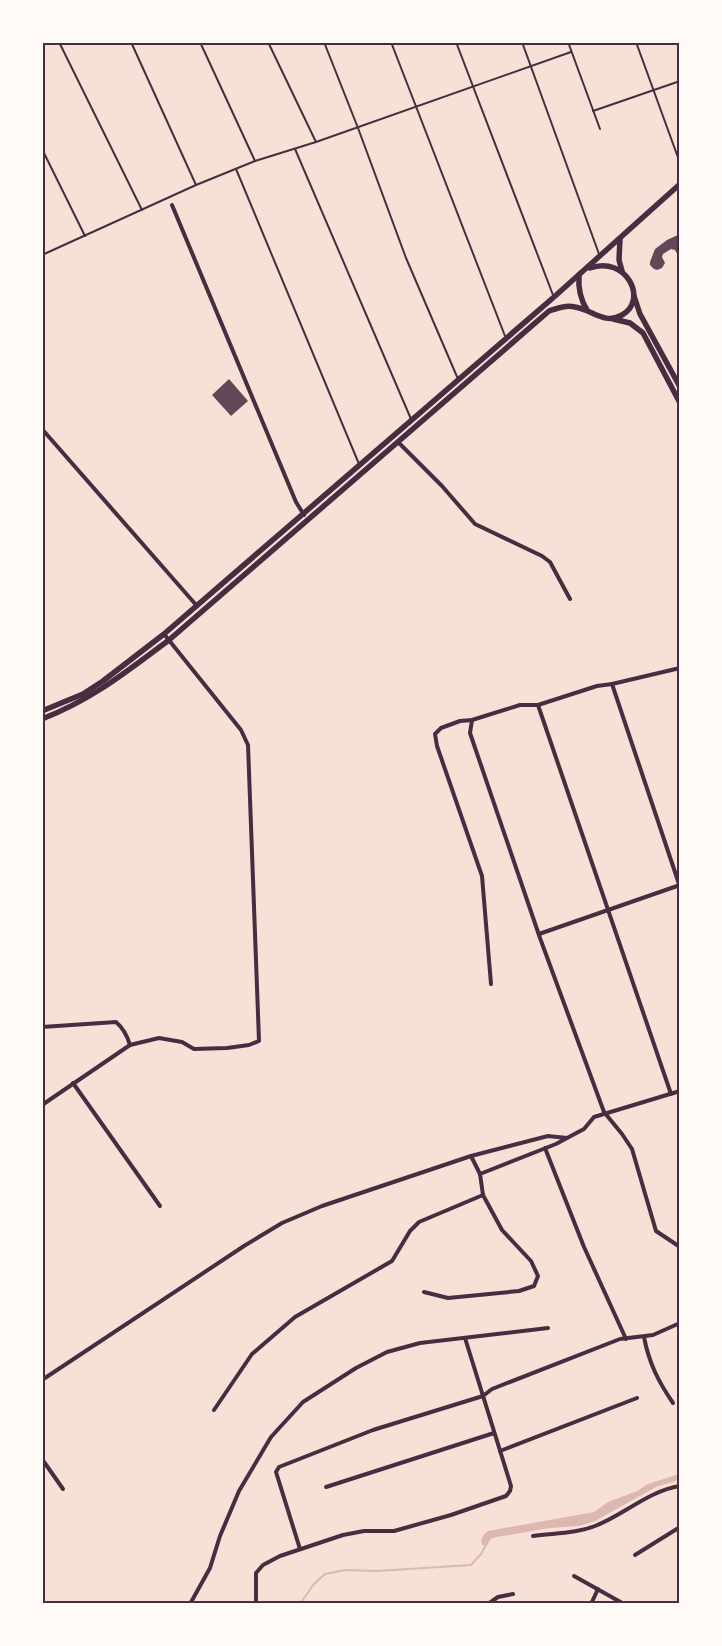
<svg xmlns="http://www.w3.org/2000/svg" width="722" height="1646" font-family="Manrope,sans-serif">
<rect width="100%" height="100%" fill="#f7e1d7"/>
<path fill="#dcb8b0" d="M679,1474v6l-23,7 -61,34 -16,5 -29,2 -53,9 -7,2 -4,7 -4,-1c-2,-6 1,-10 6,-14l106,-19 14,-10 29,-11 11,-7z"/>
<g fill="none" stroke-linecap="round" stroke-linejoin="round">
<polyline stroke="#dcb8b0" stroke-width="2" points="300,1604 314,1584 325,1574 345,1570 377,1571 471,1565 481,1554 490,1538"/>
</g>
<g fill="#644757">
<polygon points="680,234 680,259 675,250 671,249 663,254 662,257 665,263 662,268 657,270 654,269 650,265 650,262 655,249 667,240"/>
<polygon points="229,379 248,401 231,416 212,395"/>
</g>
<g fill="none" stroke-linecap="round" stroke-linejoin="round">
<g stroke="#4a2c40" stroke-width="2">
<polyline points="59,42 142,210"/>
<polyline points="131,42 196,185"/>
<polyline points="200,42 255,161"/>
<polyline points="268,42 316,142"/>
<polyline points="324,42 358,128 406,258 458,379"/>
<polyline points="391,42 505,336"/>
<polyline points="456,42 553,295"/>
<polyline points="522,42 599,254"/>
<polyline points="568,42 600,129"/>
<polyline points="636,42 680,163"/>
<polyline points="593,111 680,81"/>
<polyline points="42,149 85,236"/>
<polyline points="295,149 411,419"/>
<polyline points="236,169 359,464"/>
<polyline points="42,255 196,185 255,161 316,142 571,52"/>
</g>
<g stroke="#4a2c40" stroke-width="4">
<polyline points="172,205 296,502 304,515"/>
<polyline points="42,429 197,606"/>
<polyline points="398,442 442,486 475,524 542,556 550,562 570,599"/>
<polyline points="612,684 680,887"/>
<polyline points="538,705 671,1094"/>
<polyline points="472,720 470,733 540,938 604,1112 622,1134 632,1149 656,1231 680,1247"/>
<polyline points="539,934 680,885"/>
<polyline points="491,984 482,876 437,746 435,734 441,728 460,721 472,720 520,705 538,705 597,686 612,684 680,668"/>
<path d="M42,1027l74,-5c7,6 11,13 14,23"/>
<polyline points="73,1083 160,1206"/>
<polyline points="42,1105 130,1045 159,1038 182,1042 194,1049 227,1048 249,1045 259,1041 248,745 241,730 164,634"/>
<polyline points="545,1148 584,1247 626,1339"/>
<polyline points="480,1174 556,1144 567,1138"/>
<polyline points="424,1292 448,1298 519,1291 534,1286 538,1276 531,1261 502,1230 483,1195 480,1174 471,1156"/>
<path d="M644,1337c5,26 14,44 29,66"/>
<polyline points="42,1380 244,1246 282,1223 322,1206 471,1156 548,1136 567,1138 584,1129 594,1117 680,1091"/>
<polyline points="214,1410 252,1354 295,1317 392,1261 410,1231 419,1222 483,1195"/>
<polyline points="500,1451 637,1398"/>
<polyline points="42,1459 63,1489"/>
<polyline points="326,1487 494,1433"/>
<path d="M533,1536c20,-3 42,-2 62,-10 29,-11 53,-35 85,-40"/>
<polyline points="300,1549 276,1472 279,1467 373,1430 483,1396 492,1389 620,1339 653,1335 680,1323"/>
<polyline points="635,1555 680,1527"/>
<polyline points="574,1576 624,1604"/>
<polyline points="190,1604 210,1568 220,1536 239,1491 271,1437 303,1402 356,1368 387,1352 420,1343 548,1328"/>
<polyline points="256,1604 256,1573 263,1565 280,1556 343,1535 364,1531 394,1531 451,1515 506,1496 510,1491 511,1486 465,1338"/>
<polyline points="488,1604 498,1597 513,1594"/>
<polyline points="591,1604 598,1589"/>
</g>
<g stroke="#4a2c40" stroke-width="5.5">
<polyline points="620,239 619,260 622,271"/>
<path d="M579,275c-1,14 1,24 8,35"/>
<polyline points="634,296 640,314 680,387"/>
<polyline points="613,319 630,323 643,333 680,403"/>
<polyline points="42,711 83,694 103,681 164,634 554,297 680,184"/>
<path d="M42,719c51,-20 84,-47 127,-79l380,-329c9,-3 17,-6 26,-4 18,3 29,18 47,8 27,-15 4,-60 -32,-47"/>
</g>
</g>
<rect width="722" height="1646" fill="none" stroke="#fffaf5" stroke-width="88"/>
<rect x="44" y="44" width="634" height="1558" fill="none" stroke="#4a2c40" stroke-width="2"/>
</svg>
